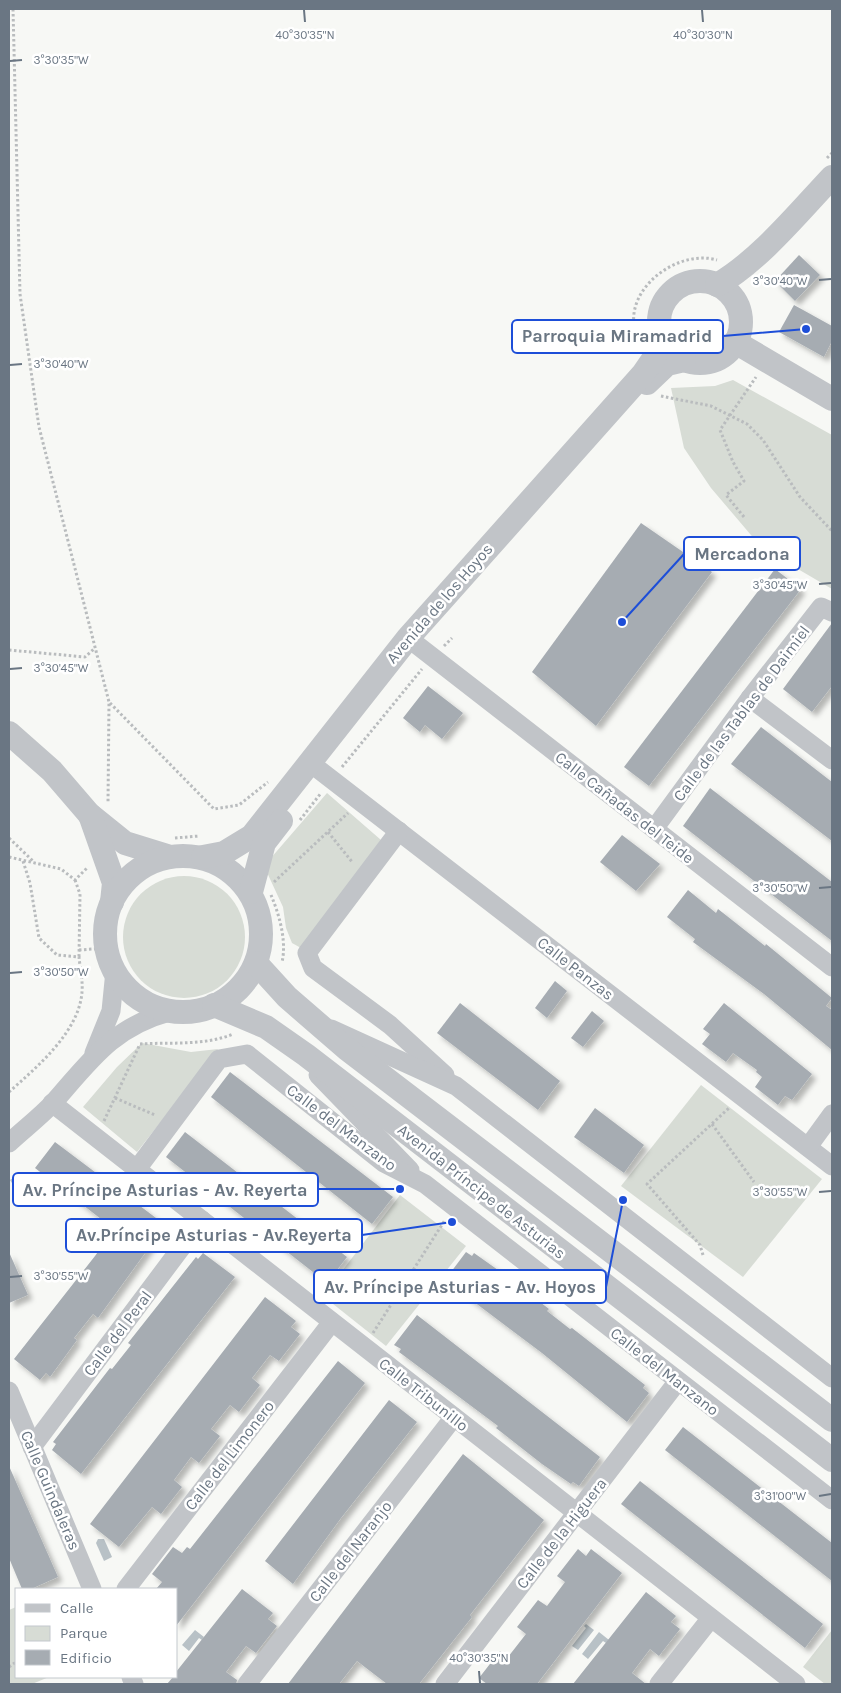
<svg xmlns="http://www.w3.org/2000/svg" width="841" height="1693" font-family="Karla,sans-serif">
<defs>
<filter id="shadow"><feDropShadow dx="4.5" dy="4.5" stdDeviation="2.5" flood-color="#0004"/></filter>
</defs>
<rect width="100%" height="100%" fill="#f7f8f5"/>
<g fill="#d7dcd5">
<polygon points="733,380 832,435 832,589 762,548 711,488 684,448 671,388 715,386"/>
<polygon points="327,793 381,840 301,948 292,943 286,928 283,907 264,866"/>
<circle cx="184" cy="937" r="61"/>
<polygon points="142,1043 191,1052 218,1049 137,1152 83,1107 117,1067"/>
<polygon points="701,1085 822,1179 743,1277 621,1186"/>
<polygon points="400,1195 466,1246 386,1346 323,1296"/>
<polygon points="16,1607 16,1677 49,1677 32,1684 9,1684 9,1610"/>
<polygon points="832,1630 832,1684 825,1684 803,1667"/>
</g>
<g fill="#b8c1c6">
<polygon points="18,1175 29,1191 21,1197 10,1180"/>
<polygon points="98,1539 104,1539 112,1557 104,1561 96,1543"/>
<polygon points="586,1624 594,1630 578,1650 572,1646 586,1628 584,1626"/>
<polygon points="195,1630 204,1637 202,1640 199,1638 189,1651 182,1645"/>
<polygon points="599,1632 609,1640 606,1643 603,1641 588,1659 582,1654"/>
</g>
<g fill="#a6acb2" filter="url(#shadow)">
<polygon points="799,255 820,275 795,301 775,281"/>
<polygon points="794,305 832,326 832,341 824,357 779,332"/>
<polygon points="641,523 712,572 596,726 532,672"/>
<polygon points="775,569 801,589 649,786 624,767"/>
<polygon points="832,623 832,686 812,712 783,689"/>
<polygon points="428,686 463,713 442,739 425,725 420,732 403,718"/>
<polygon points="761,727 832,782 832,841 731,764"/>
<polygon points="710,788 832,882 832,941 683,826"/>
<polygon points="622,835 660,864 636,891 600,862"/>
<polygon points="688,890 716,913 718,909 765,946 766,944 832,998 826,1006 832,1010 832,1050 764,994 693,942 695,939 667,917"/>
<polygon points="555,981 567,991 547,1018 535,1008"/>
<polygon points="460,1003 560,1081 538,1110 437,1033"/>
<polygon points="724,1003 812,1074 792,1100 785,1096 778,1105 755,1087 762,1077 756,1072 757,1070 733,1053 726,1062 702,1044 710,1034 703,1029"/>
<polygon points="592,1011 604,1021 583,1047 571,1038"/>
<polygon points="230,1072 393,1197 372,1224 211,1097"/>
<polygon points="595,1108 644,1145 624,1173 574,1137"/>
<polygon points="185,1132 347,1257 327,1283 166,1157"/>
<polygon points="55,1142 160,1221 156,1227 161,1231 98,1318 93,1314 74,1338 77,1340 50,1377 46,1373 40,1380 14,1359 95,1256 114,1229 35,1168"/>
<polygon points="9,1252 28,1295 9,1303"/>
<polygon points="466,1252 472,1256 474,1253 498,1270 549,1309 547,1311 570,1329 572,1328 645,1385 643,1388 649,1393 627,1422 542,1353 445,1280"/>
<polygon points="203,1253 235,1277 81,1474 52,1450 56,1444 53,1442 110,1368 112,1369 131,1345 128,1343 196,1257 198,1259"/>
<polygon points="265,1297 296,1321 291,1327 300,1334 279,1361 270,1355 252,1378 260,1385 239,1412 230,1405 211,1429 220,1436 199,1463 191,1457 174,1480 182,1487 161,1514 152,1507 119,1547 90,1524"/>
<polygon points="417,1315 600,1457 579,1486 573,1482 571,1484 542,1464 496,1428 498,1426 399,1352 401,1349 394,1345"/>
<polygon points="338,1361 365,1383 176,1626 176,1589 156,1589 162,1582 152,1574 173,1547 182,1553 187,1547 190,1549"/>
<polygon points="389,1400 417,1422 341,1518 293,1584 265,1561"/>
<polygon points="683,1427 832,1543 832,1581 665,1450"/>
<polygon points="463,1454 544,1520 470,1615 472,1617 419,1684 387,1684 357,1661 339,1684 288,1684"/>
<polygon points="9,1466 58,1577 31,1589 22,1589 9,1558"/>
<polygon points="640,1481 823,1624 805,1648 621,1504"/>
<polygon points="578,1549 586,1556 591,1549 622,1573 537,1684 487,1684 479,1678 500,1651 508,1657 526,1634 517,1627 538,1600 547,1606 565,1582 557,1576"/>
<polygon points="242,1589 273,1613 268,1619 277,1626 256,1653 246,1646 226,1672 237,1680 236,1684 167,1684 173,1677 176,1677 176,1672"/>
<polygon points="646,1592 676,1616 671,1622 680,1629 659,1656 650,1649 632,1673 646,1684 573,1684"/>
</g>
<g fill="none" stroke-linecap="round" stroke-linejoin="round">
<g stroke="#b9bcbe" stroke-width="3" stroke-dasharray="2.5 2.5" stroke-linecap="butt">
<polyline points="13,9 20,294 39,427 109,702 108,803"/>
<polyline points="827,158 832,153"/>
<path d="M638,339c-21,-46 38,-91 79,-79"/>
<polyline points="661,396 711,406 747,424 763,440 800,497 832,531"/>
<polyline points="744,517 726,495 744,481 733,462 720,430 756,377"/>
<polyline points="444,646 452,638"/>
<polyline points="9,650 85,657 95,648"/>
<polyline points="110,703 214,809 239,805 268,782"/>
<polyline points="342,767 422,669"/>
<polyline points="300,820 321,793"/>
<polyline points="328,832 353,863"/>
<polyline points="9,838 33,861"/>
<polyline points="175,838 199,836"/>
<polyline points="9,857 61,869 75,880 87,868"/>
<polyline points="75,880 80,894 79,957"/>
<polyline points="274,882 348,813"/>
<path d="M271,895c8,19 16,46 11,67"/>
<polyline points="79,950 107,948"/>
<path d="M9,1092c28,-25 70,-60 73,-100 1,-11 -2,-24 -3,-35l-22,-2 -18,-17 -9,-55 -7,-22"/>
<polyline points="115,1098 155,1115"/>
<path d="M104,1121l36,-77c31,-2 64,2 93,-10"/>
<polyline points="712,1124 754,1182"/>
<polyline points="703,1255 700,1245 647,1184 729,1108"/>
<polyline points="373,1333 445,1220"/>
<polyline points="9,1667 16,1662"/>
</g>
<g stroke="#c1c4c8" stroke-width="19">
<polyline points="408,638 832,967"/>
<polyline points="750,698 832,760"/>
<polyline points="309,762 832,1166"/>
<polyline points="654,829 750,698 821,607 832,612"/>
<polyline points="399,831 307,953 313,968 390,1025 445,1075"/>
<polyline points="331,1029 456,1086 832,1378"/>
<polyline points="94,1053 111,1011 115,971"/>
<polyline points="318,1075 410,1170"/>
<polyline points="52,1103 796,1684"/>
<path d="M9,1143c15,-14 31,-26 45,-41 36,-41 59,-75 115,-90"/>
<polyline points="808,1147 832,1114"/>
<polyline points="137,1169 219,1059 247,1054 384,1163 425,1184 832,1500"/>
<polyline points="9,1391 92,1589"/>
<polyline points="32,1447 202,1220"/>
<polyline points="126,1589 332,1322"/>
<polyline points="131,1677 134,1684"/>
<polyline points="247,1684 454,1417"/>
<polyline points="445,1684 678,1381"/>
<polyline points="659,1684 711,1618"/>
</g>
<g stroke="#c1c4c8" stroke-width="24">
<circle cx="700" cy="322" r="41"/>
<path d="M717,285c43,-25 81,-72 115,-108"/>
<polyline points="735,342 832,399"/>
<polyline points="647,383 667,364 684,360"/>
<polyline points="9,733 52,771 89,814 125,843 167,856"/>
<polyline points="90,815 114,883 112,902"/>
<circle cx="183" cy="934" r="78"/>
<polyline points="203,857 224,853 252,836 408,638 643,374 654,358 660,332"/>
<polyline points="251,892 264,843 281,821"/>
<polyline points="256,963 287,997 347,1049 832,1420"/>
<polyline points="214,1005 266,1027 306,1055 832,1460"/>
</g>
</g>
<path fill="none" stroke="#6a7683" stroke-width="2" d="M304,10l1,12M702,10l1,12M10,61l12,-1M819,280l12,-1M10,365l12,-1M819,584l12,-1M10,669l12,-1M819,888l12,-1M10,973l12,-1M819,1192l12,-1M10,1277l12,-1M819,1496l12,-2M479,1671l1,12"/>
<g text-anchor="middle" stroke-width="5" stroke-linejoin="round" paint-order="stroke">
<g font-size="16" fill="#6a7683" stroke="#fff">
<text transform="translate(439 603) rotate(-49)" y="6">Avenida de los Hoyos</text>
<text transform="translate(741 713) rotate(-53)" y="6">Calle de las Tablas de Daimiel</text>
<text transform="translate(625 807) rotate(38)" y="6">Calle Cañadas del Teide</text>
<text transform="translate(576 968) rotate(38)" y="6">Calle Panzas</text>
<text transform="translate(342 1127) rotate(37)" y="6">Calle del Manzano</text>
<text transform="translate(482 1191) rotate(38)" y="6">Avenida Príncipe de Asturias</text>
<text transform="translate(117 1333) rotate(-53)" y="6">Calle del Peral</text>
<text transform="translate(665 1371) rotate(38)" y="6">Calle del Manzano</text>
<text transform="translate(424 1394) rotate(38)" y="6">Calle Tribunillo</text>
<text transform="translate(229 1455) rotate(-52)" y="6">Calle del Limonero</text>
<text transform="translate(51 1490) rotate(67)" y="6">Calle Guindaleras</text>
<text transform="translate(561 1533) rotate(-52)" y="6">Calle de la Higuera</text>
<text transform="translate(350 1551) rotate(-52)" y="6">Calle del Naranjo</text>
</g>
</g>
<g font-size="12" text-anchor="middle" fill="#6a7683" stroke="#fff" stroke-width="5" stroke-linejoin="round" paint-order="stroke">
<text x="305" y="39">40°30'35"N</text>
<text x="703" y="39">40°30'30"N</text>
<text x="61" y="64">3°30'35"W</text>
<text x="780" y="285">3°30'40"W</text>
<text x="61" y="368">3°30'40"W</text>
<text x="780" y="589">3°30'45"W</text>
<text x="61" y="672">3°30'45"W</text>
<text x="780" y="892">3°30'50"W</text>
<text x="61" y="976">3°30'50"W</text>
<text x="780" y="1196">3°30'55"W</text>
<text x="61" y="1280">3°30'55"W</text>
<text x="780" y="1500">3°31'00"W</text>
<text x="479" y="1662">40°30'35"N</text>
</g>
<path fill="none" stroke="#1d4ed8" stroke-width="2" d="M806 329L723 336M622 622L684 554M400 1189L318 1189M452 1222L362 1235M623 1200L606 1287"/>
<g fill="#1d4ed8" stroke="#fff" stroke-width="2">
<circle cx="806" cy="329" r="5"/>
<circle cx="622" cy="622" r="5"/>
<circle cx="400" cy="1189" r="5"/>
<circle cx="452" cy="1222" r="5"/>
<circle cx="623" cy="1200" r="5"/>
</g>
<g fill="#fff" stroke="#1d4ed8" stroke-width="2">
<rect x="512" y="320" width="211" height="33" rx="5"/>
<rect x="684" y="537" width="116" height="33" rx="5"/>
<rect x="13" y="1173" width="305" height="33" rx="5"/>
<rect x="66" y="1219" width="296" height="33" rx="5"/>
<rect x="314" y="1270" width="292" height="33" rx="5"/>
</g>
<g font-size="18" text-anchor="middle" font-weight="bold" fill="#6a7683">
<text x="617" y="342">Parroquia Miramadrid</text>
<text x="742" y="560">Mercadona</text>
<text x="165" y="1196">Av. Príncipe Asturias - Av. Reyerta</text>
<text x="214" y="1241">Av.Príncipe Asturias - Av.Reyerta</text>
<text x="460" y="1293">Av. Príncipe Asturias - Av. Hoyos</text>
</g>
<rect width="841" height="1693" fill="none" stroke="#6a7683" stroke-width="20"/>
<rect x="15" y="1588" width="162" height="90" fill="#ffffff" stroke="#c3c8cd"/>
<rect x="25" y="1604" width="25" height="8" fill="#c1c4c8" stroke="#c3c8cd"/>
<text x="60" y="1613" font-size="15" fill="#6a7683">Calle</text>
<rect x="25" y="1626" width="25" height="15" fill="#d7dcd5" stroke="#c3c8cd"/>
<text x="60" y="1638" font-size="15" fill="#6a7683">Parque</text>
<rect x="25" y="1650" width="25" height="15" fill="#a6acb2" stroke="#c3c8cd"/>
<text x="60" y="1663" font-size="15" fill="#6a7683">Edificio</text>
</svg>
